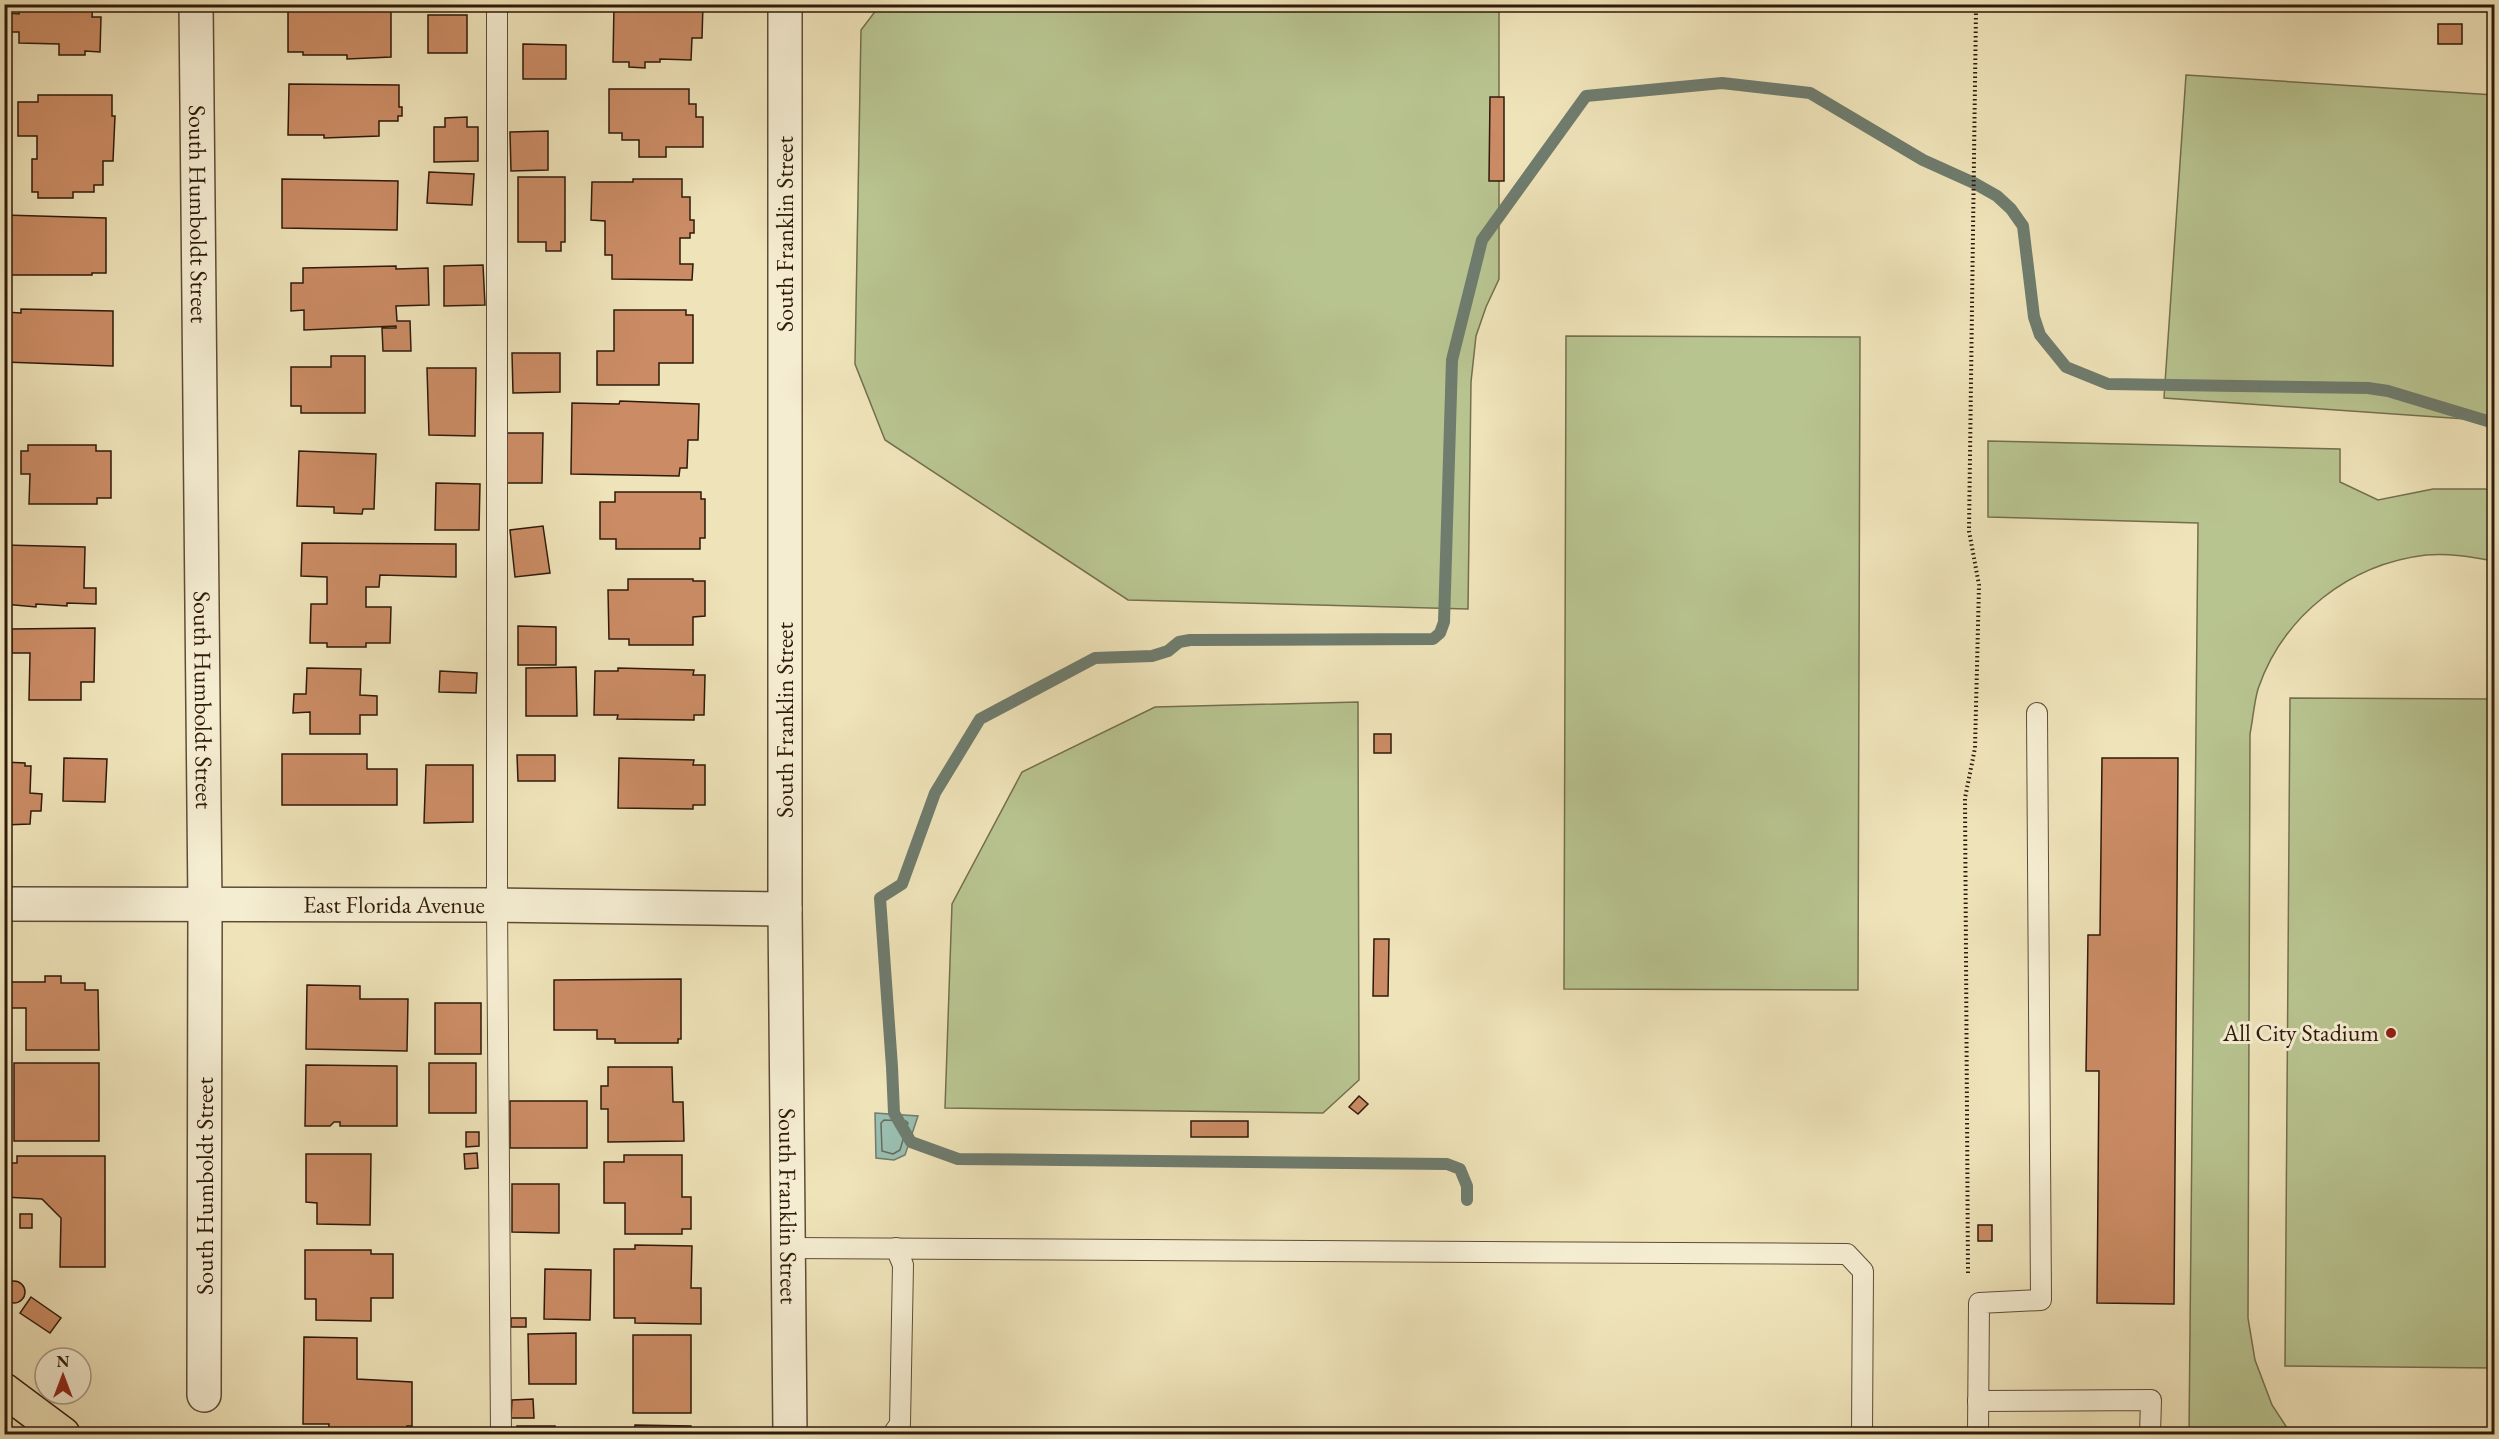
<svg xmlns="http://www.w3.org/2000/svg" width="2499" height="1439" font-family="'EB Garamond',serif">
<rect width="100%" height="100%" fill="#efe3b9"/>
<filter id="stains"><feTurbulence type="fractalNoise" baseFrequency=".00333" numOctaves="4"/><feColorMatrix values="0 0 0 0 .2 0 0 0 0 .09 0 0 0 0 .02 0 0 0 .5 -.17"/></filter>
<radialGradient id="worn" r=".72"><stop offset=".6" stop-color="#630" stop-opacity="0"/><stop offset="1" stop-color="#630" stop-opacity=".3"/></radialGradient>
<g fill="#b8c490" stroke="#746f4e" stroke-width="1.5">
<polygon points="880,5 1499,5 1499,279 1486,307 1476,336 1471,382 1468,609 1128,600 885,440 855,364 861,30"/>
<polygon points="2186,75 2494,95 2494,421 2164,398"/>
<polygon points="1566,336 1860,337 1858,990 1564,989"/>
<path d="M1988,441l352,8v33l38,18 55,-11h52l9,2v70c-22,-4 -45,-8 -68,-6 -77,9 -143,61 -168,134 -4,14 -5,30 -8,45l-2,584 7,42 17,45 19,29h-102l9,-911 -210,-6z"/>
<polygon points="2290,698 2494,699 2494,1368 2285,1366"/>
<polygon points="1358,702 1359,1080 1323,1113 945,1108 952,904 1022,772 1155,707"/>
</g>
<polygon fill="#9abeb0" stroke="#6f7c6e" stroke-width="1.5" points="875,1113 918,1116 905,1155 894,1160 876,1158"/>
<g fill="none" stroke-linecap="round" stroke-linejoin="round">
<polygon stroke="#646c5e" stroke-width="1.5" points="884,1120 906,1121 908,1123 900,1150 893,1154 882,1151 881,1123"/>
<polyline stroke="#6f7c6e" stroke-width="12" points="1467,1200 1467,1186 1460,1169 1447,1164 958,1159 911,1142 894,1113 892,1067 880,898 902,884 935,793 980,719 1095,658 1152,656 1168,651 1179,642 1190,640 1433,639 1440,633 1444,622 1452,360 1482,240 1586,96 1722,83 1810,93 1923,160 1974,183 1997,196 2011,209 2023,226 2034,317 2040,335 2066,367 2108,384 2368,388 2388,391 2494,423"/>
</g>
<g fill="#cb8c65" stroke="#2f1a0b" stroke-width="1.5">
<polygon points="19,4 93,4 92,17 101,17 100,52 85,51 85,55 59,55 59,44 19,43 19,32 9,32 9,13 19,14"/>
<polygon points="301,4 391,4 391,57 347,59 347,55 303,55 303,52 288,52 288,7 301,8"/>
<polygon points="614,4 703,4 702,38 692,38 691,60 660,59 660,62 645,62 645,68 629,67 629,62 613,62"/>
<rect x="428" y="15" width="39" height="38"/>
<rect x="2438" y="24" width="24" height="20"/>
<polygon points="523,44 566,45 566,79 523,79"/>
<polygon points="289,84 399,85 399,107 402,107 402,116 398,116 398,121 379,121 379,136 324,138 324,135 288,135"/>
<polygon points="609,89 689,89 689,104 696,104 696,117 703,117 703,147 666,147 666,157 639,157 639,140 622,140 622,133 609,133"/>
<polygon points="38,95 112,95 112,116 115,116 113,161 103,161 103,185 94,185 94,192 73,192 73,198 38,198 38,192 32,192 32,159 37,159 37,136 18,136 18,102 38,102"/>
<polygon points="1490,97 1504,97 1504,181 1489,181"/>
<polygon points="467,117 467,127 478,127 478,161 434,162 434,127 445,127 445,118"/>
<polygon points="548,131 548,170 511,171 510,132"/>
<polygon points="429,172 474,174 472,205 427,203"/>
<polygon points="518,177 565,177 565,242 561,242 561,251 546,251 546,242 518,242"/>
<polygon points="282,179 398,181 397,230 282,228"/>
<polygon points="633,179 682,179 682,197 690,197 690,220 694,220 694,233 690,233 690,238 680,238 680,264 693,264 692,280 612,279 612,255 605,255 605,221 591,220 592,182 633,182"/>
<polygon points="4,215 106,218 106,273 92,273 92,275 4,275"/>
<polygon points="483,265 485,305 444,306 444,266"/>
<polygon points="396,266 396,269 428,268 429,305 396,306 397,321 410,321 411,351 383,351 382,328 396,328 396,326 304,330 304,310 291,311 291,283 303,283 303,268"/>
<polygon points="21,309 113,311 113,366 5,362 5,312 21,313"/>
<polygon points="614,310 686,310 686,315 693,315 693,363 659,363 659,385 597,385 597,351 614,351"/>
<polygon points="512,353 560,353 560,392 513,393"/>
<polygon points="331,356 365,356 365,413 301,413 301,406 291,406 291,367 331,367"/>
<polygon points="427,368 476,368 475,436 429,435"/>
<polygon points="620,401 699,404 698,440 688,440 687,468 680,468 679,476 571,474 572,403 619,404"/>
<polygon points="503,433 543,433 542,483 503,483"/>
<polygon points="28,445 96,445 96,451 111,451 111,498 97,498 97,504 29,504 30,474 21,474 21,451 28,451"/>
<polygon points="299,451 376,454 374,509 363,509 362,514 334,513 334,507 297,506"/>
<polygon points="436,483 480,484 479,530 435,530"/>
<polygon points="615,492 701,492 701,499 705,499 705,538 700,538 700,549 616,549 616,539 600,539 600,502 615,502"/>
<polygon points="543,526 550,573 515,577 510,530"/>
<polygon points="302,543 456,544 456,577 380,575 379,587 366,587 366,607 391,607 390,643 366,643 366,647 327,647 327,643 310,643 311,604 327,604 327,577 301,576"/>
<polygon points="4,545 85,547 84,588 96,588 96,604 67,603 67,606 36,604 36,607 4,604"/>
<polygon points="628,579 693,579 693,581 705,581 705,616 693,617 693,645 629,645 629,639 609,639 608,590 628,590"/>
<polygon points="518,626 556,627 556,665 518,665"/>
<polygon points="95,628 94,682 81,682 81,700 29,700 30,653 12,653 12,629"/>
<polygon points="576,667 577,716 526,716 526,668"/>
<polygon points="307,668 361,669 360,695 377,696 377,715 360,715 360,734 310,734 310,712 293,713 294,694 306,694"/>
<polygon points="618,668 694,670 693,675 705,675 704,715 694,715 694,720 617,719 618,715 594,715 595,671 618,671"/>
<polygon points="440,671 477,673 476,693 439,692"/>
<rect x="1374" y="734" width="17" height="19"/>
<polygon points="282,754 367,754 367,769 397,769 397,805 282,805"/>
<polygon points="517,755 555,755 555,781 518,781"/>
<polygon points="64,758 107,759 105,802 63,801"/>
<polygon points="619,758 694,760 693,765 705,765 705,805 693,805 693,809 618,808"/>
<polygon points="2102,758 2178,758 2174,1304 2097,1303 2099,1071 2086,1071 2088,935 2100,935"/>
<polygon points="4,762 25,763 25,766 31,766 30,793 42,794 41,811 31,811 30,824 4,825"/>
<polygon points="426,765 473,765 473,822 424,823"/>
<polygon points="1374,939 1389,939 1388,996 1373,996"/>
<polygon points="45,976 61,976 61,983 85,983 85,990 98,990 99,1050 26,1050 26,1008 8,1008 8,982 45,982"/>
<polygon points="681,979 681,1039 678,1039 678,1043 615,1043 615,1039 597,1039 597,1030 554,1030 554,980"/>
<polygon points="307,985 360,986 360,999 408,999 407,1051 306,1049"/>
<rect x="435" y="1003" width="46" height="51"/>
<rect x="14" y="1063" width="85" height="78"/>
<rect x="429" y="1063" width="47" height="50"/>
<polygon points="306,1065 397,1066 397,1126 340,1126 340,1122 334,1122 330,1126 305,1126"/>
<polygon points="608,1067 672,1067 673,1102 683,1102 684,1141 608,1142 608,1109 601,1109 601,1086 608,1086"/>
<polygon points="1359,1096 1368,1104 1358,1114 1349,1107"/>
<rect x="510" y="1101" width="77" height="47"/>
<rect x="1191" y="1121" width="57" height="16"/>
<polygon points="466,1132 479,1132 479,1146 466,1147"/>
<polygon points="477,1153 478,1168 465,1169 464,1154"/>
<polygon points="306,1154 371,1154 370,1225 317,1224 317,1203 306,1202"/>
<polygon points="624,1155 682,1155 682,1197 691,1197 691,1229 682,1229 682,1234 625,1234 625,1203 604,1203 604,1162 624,1162"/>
<polygon points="17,1156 105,1156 105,1267 60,1267 61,1218 42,1199 4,1197 4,1163 17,1163"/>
<polygon points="512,1184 559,1184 559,1233 512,1232"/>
<rect x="20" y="1214" width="12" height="14"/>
<rect x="1978" y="1225" width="14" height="16"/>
<polygon points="635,1245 692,1246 691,1288 701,1288 701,1324 635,1323 635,1318 614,1318 614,1249 635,1249"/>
<polygon points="305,1250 371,1250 371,1254 393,1254 393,1298 371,1298 371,1321 316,1320 316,1299 305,1299"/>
<polygon points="545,1269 591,1270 590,1320 544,1319"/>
<circle cx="14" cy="1292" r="11"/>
<polygon points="31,1297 61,1318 50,1333 20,1313"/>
<rect x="511" y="1318" width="15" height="9"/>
<polygon points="576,1333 576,1384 529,1384 528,1334"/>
<rect x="633" y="1335" width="58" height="78"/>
<polygon points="304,1337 357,1338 357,1379 412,1382 412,1426 407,1426 407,1434 328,1434 329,1424 303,1424"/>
<polygon points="533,1399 534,1418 511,1418 512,1400"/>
<polygon points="635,1425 691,1426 691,1434 634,1434"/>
<rect x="517" y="1426" width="38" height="8"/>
</g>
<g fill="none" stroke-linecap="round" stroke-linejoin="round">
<defs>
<g id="service">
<polyline points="497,4 497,905 501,1434"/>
<polyline points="788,1248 1847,1254 1863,1271 1862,1434"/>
<polyline points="1978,1401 2151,1400 2150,1434"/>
<polyline points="893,1434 900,1424 903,1265 896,1248"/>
<polyline points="1978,1434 1979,1303 2041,1300 2037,713"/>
</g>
<g id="minor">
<path id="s1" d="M196,4l9,902 -1,489"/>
<path id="s2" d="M4,904l493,1 288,4"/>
</g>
<g id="tertiary">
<path id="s3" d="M785,4v905l5,525"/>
</g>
<polyline id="motorway" points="4,1390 63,1434"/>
</defs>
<use href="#service" stroke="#5f4c36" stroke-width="22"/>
<use href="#minor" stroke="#5f4c36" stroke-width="36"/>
<use href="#tertiary" stroke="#5f4c36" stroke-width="36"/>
<use href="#motorway" stroke="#2f1a0b" stroke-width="36"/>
<polyline stroke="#2f1a0b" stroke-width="4" stroke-dasharray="1.5 3" stroke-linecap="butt" points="1968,1273 1965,798 1975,748 1979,585 1969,531 1976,9 1992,4"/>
<use href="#service" stroke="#f5edd2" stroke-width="20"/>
<use href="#minor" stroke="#f5edd2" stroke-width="33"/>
<use href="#tertiary" stroke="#f5edd2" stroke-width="33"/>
<use href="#motorway" stroke="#efe3b9" stroke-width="33"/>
</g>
<circle fill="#8f2418" stroke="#f5edd2" stroke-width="2" cx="2391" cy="1033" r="6"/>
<g text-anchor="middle" stroke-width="6" stroke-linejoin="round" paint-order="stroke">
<g font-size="24" fill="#2f1a0b" stroke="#f5edd2">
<text dy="8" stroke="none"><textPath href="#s1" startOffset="210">South Humboldt Street</textPath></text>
<text transform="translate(785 234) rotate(-90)" y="8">South Franklin Street</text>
<text dy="8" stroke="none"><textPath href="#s1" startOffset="696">South Humboldt Street</textPath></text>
<text transform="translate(785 720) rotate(-90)" y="8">South Franklin Street</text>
<text dy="8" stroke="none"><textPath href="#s2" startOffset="390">East Florida Avenue</textPath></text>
<text transform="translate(205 1186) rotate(-90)" y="8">South Humboldt Street</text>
<text dy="8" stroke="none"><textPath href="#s3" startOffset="1202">South Franklin Street</textPath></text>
</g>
<g font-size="24" fill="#2f1a0b" stroke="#f5edd2" text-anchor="end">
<text x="2379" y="1041">All City Stadium</text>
</g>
</g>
<rect width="2499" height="1439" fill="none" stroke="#efe3b9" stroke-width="24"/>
<rect x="6" y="6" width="2487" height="1427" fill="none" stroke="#2f1a0b" stroke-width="3"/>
<rect x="12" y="12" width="2475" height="1415" fill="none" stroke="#2f1a0b" stroke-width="1.5"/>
<g transform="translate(63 1376)"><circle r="28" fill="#f5edd2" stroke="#a69982" stroke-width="1.5"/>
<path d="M0-4.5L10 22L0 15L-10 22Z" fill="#8f2418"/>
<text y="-9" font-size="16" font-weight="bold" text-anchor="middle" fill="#2f1a0b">N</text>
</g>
<rect width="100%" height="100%" filter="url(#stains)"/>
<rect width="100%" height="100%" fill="url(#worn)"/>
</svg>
